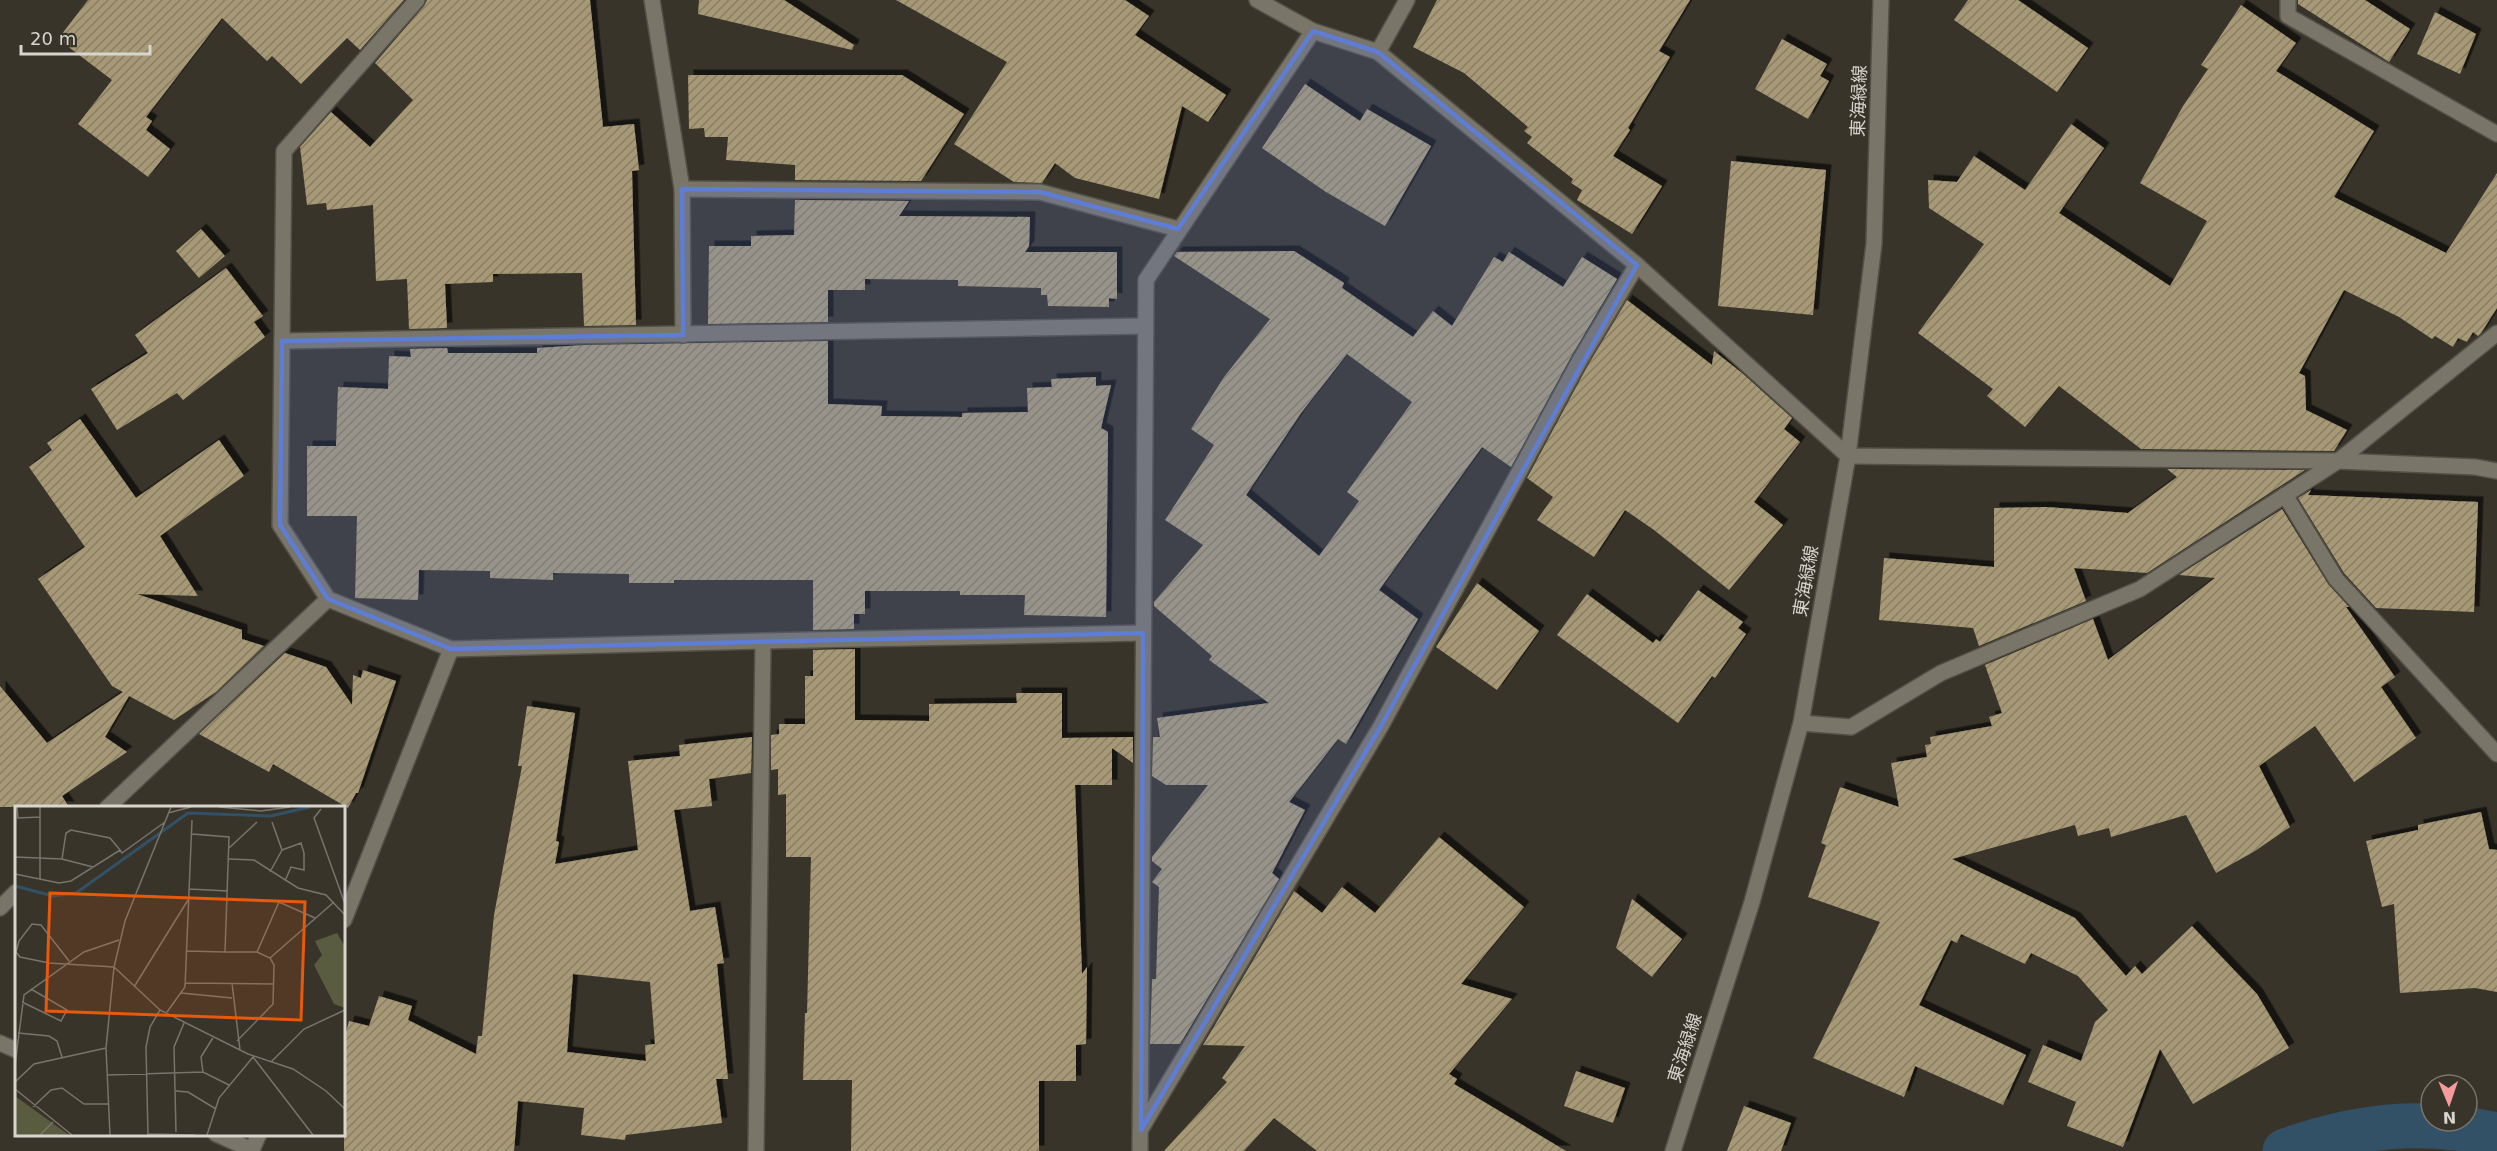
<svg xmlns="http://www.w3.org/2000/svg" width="2497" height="1151" font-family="'DejaVu Sans','Noto Sans JP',sans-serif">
<defs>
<pattern id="building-hatch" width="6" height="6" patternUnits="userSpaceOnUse" patternTransform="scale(1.5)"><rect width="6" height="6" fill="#a79976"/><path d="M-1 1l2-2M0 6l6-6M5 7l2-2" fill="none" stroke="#887e65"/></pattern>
<filter id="shadow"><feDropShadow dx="5.5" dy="-5.5" stdDeviation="0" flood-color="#0009"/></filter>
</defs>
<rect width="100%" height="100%" fill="#38342a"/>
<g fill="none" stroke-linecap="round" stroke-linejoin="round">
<path stroke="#325066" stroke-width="45" d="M2285,1151c73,-26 136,-33 212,-16"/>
</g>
<g fill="url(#building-hatch)" fill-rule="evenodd" filter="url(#shadow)">
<polygon points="88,0 404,0 360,50 347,38 301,84 272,56 267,61 222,18 146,117 152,121 146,130 170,149 148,177 78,124 112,80 58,39"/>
<polygon points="427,0 590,0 603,127 634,124 639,170 632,171 636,325 584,326 582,273 493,274 493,282 445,284 447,328 409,329 407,279 376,281 373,205 327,210 326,203 307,205 300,147 331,112 370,147 413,100 375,63 424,6"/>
<polygon points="699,0 784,0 854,45 852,50 698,14"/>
<polygon points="896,0 1125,0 1149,16 1135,35 1226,95 1208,122 1182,106 1159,199 1075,178 1055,163 1042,183 1014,182 954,144 1007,62"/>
<polygon points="1437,0 1690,0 1659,51 1670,57 1628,128 1630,130 1613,156 1662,186 1632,234 1577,200 1582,190 1571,183 1573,179 1527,143 1532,137 1524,131 1528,127 1464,73 1413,47"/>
<polygon points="1968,0 2018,0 2088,48 2057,92 1954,20"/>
<polygon points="2298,0 2365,0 2410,29 2389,62 2298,4"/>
<polygon points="2241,5 2296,43 2276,71 2374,131 2334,197 2446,253 2497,173 2497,308 2481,333 2478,336 2473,332 2467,342 2458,338 2453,347 2435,336 2432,339 2399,317 2344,290 2299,373 2305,376 2306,410 2347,430 2334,451 2141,449 2059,386 2025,427 1987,396 1993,389 1918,333 1984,244 1929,208 1928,180 1957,182 1974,156 2025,190 2071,124 2104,148 2059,213 2170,286 2207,221 2140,183 2183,106 2208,69 2201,65"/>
<polygon points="2435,12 2476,34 2460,74 2417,54"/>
<polygon points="1782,39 1827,64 1820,76 1829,81 1808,119 1755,89"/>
<polygon points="688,75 902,75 964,114 921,181 795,180 795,165 726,160 728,137 705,137 704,128 689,129"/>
<polygon points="1305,84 1360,121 1367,109 1431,146 1385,226 1326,192 1262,148"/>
<polygon points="1731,161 1826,170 1813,315 1718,306"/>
<polygon points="795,200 909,201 899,216 1030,217 1029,246 1025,252 1117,252 1117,299 1109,298 1109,307 1048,306 1047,295 1041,295 1041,288 958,286 958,280 865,279 865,290 828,290 828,322 708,324 709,246 751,246 751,236 794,235"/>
<polygon points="201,229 225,256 199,278 176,251"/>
<path d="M1294,251l50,32 -2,5 71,49 20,-26 19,15 42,-69 9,5 6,-10 54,35 19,-30 35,22 -45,76 -61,112 -29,-20 -103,143 39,29 -72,125 -8,-5 -49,63 16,8 -33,63 7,6 -99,165h-30l2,-65h4l3,-92 -7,-5 10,-13 -10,-8v-4l56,-72h-42l-14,-9 1,-39h7l-3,-19 112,-15 -60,-43 3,-4 -58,-50v-4l49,-57 -38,-25 49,-75 -23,-16 33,-52 46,-58 -96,-63 3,-4zM1347,354l65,48 -65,90 12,9 -40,55 -73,-61 55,-82z"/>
<polygon points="226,268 263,316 254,322 265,337 183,400 177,393 117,430 91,389 148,353 135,335"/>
<polygon points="1627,300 1712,365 1714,351 1742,373 1792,418 1784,429 1800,442 1754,502 1783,525 1729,590 1654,530 1625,510 1594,557 1537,520 1553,497 1527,478 1588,365"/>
<polygon points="828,341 828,404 882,406 881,416 962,417 962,413 1028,412 1027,388 1052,387 1051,379 1096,377 1096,386 1111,385 1101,428 1108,432 1106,617 1024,615 1025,595 960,595 960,591 865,591 865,614 854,614 854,629 813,630 813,580 674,580 674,583 629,583 629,574 553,573 553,580 490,578 490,571 419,570 418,600 355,598 357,516 307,516 307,446 336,446 338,387 388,389 389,356 411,357 410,349 447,348 448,353 537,353 537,348 585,345"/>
<polygon points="80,419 136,498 219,440 244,476 160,536 198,596 137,594 242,630 242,639 264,646 216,692 174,720 129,696 105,737 127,752 62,796 69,807 0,807 0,686 47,743 123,692 112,686 38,579 85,547 29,467 52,450 47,443"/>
<polygon points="2167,469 2305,470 2147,573 2074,568 2086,601 1979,646 1973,628 1879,620 1884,558 1994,567 1994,508 2046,507 2128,513 2177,477"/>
<polygon points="2311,490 2308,495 2478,502 2474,612 2376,608 2344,573 2298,498"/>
<polygon points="2282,509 2328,584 2349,607 2346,607 2395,677 2381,687 2416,738 2354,782 2315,726 2259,766 2290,827 2255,851 2216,873 2186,815 2111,837 2109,828 2078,836 2075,825 1952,859 2075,918 2126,976 2135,966 2142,974 2192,926 2257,994 2289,1048 2193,1104 2160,1049 2123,1147 2067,1126 2076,1102 2028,1082 2043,1045 2081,1061 2095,1022 2108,1010 2078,976 2031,953 2025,964 1961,934 1957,943 1951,940 1919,1005 2026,1055 2003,1105 1915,1066 1904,1097 1813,1058 1880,922 1808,897 1826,845 1821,843 1840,787 1899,807 1891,763 1927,757 1925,745 1931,744 1930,737 1992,726 1989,717 2002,713 1985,665 2093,619 2108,660 2215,578 2179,575"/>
<polygon points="1477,583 1539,631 1497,690 1436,647"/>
<polygon points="1698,590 1743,622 1738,628 1746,634 1715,678 1712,676 1678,723 1557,635 1587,594 1653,643 1656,639 1660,642"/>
<polygon points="855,649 855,720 929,721 929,704 1017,703 1016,693 1062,693 1062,738 1133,737 1133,763 1112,748 1112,785 1075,785 1082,974 1087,967 1086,1044 1076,1045 1076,1081 1039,1081 1039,1151 851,1151 852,1080 803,1080 805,1013 807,1013 811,857 786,857 786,794 778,795 778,769 771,770 771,735 779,734 779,724 805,724 805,676 813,676 813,650"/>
<polygon points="285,653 326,667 352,705 353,675 361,678 363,670 396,681 358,793 356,793 348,808 273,764 269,772 199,734"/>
<path d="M527,706l48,7 -19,128 3,1 -4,22 83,-14 -10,-89 52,-5 -1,-11 73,-8 -1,36 -42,6 3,27 -38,4 16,101 25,-4 9,56 -7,1 11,115h-12l6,44 -96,12 -1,5 -44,-5 3,-27 -66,-7 -4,50h-170v-112l5,-18 20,5 10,-30 33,10 -4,14 68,34 2,-18h4l12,-121 28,-149h-4zM573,974l77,8 5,62 -10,1 1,16 -79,-9z"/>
<polygon points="2481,812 2489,849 2497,850 2497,992 2475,988 2400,993 2394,904 2382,907 2366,841 2418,830 2418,825"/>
<polygon points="1439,837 1524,907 1461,984 1512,999 1449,1074 1457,1079 1454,1084 1566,1151 1317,1151 1274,1118 1244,1151 1164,1151 1227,1082 1222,1078 1245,1046 1203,1045 1294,891 1322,913 1342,887 1375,913"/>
<polygon points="1632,899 1682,939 1652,977 1616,948"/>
<polygon points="1576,1071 1625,1088 1613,1123 1564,1106"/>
<polygon points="1744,1106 1791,1123 1781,1151 1727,1151"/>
</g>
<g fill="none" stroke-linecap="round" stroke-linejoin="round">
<defs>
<g id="minor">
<polyline points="417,0 284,151 280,525 328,599 451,649 763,641 756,1151"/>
<polyline points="652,0 682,189 683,335"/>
<polyline points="1257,0 1313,31 1378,52 1637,265 1848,456 2338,461 2475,467 2497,471"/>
<polyline points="2288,0 2288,16 2497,134"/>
<polyline points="1378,52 1407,0"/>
<polyline points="682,189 1040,192 1178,229"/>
<polyline points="282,341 1145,326"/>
<polyline points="2285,495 2336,579 2497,754"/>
<polyline points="763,641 1143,633"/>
<polyline points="1801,723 1851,727 1941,673 2140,589 2338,461 2497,333"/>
<polyline points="107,808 328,599"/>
<polyline points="0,908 16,892"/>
<polyline points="344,920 451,649"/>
<polyline points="0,1043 16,1050"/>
<polyline points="1141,1129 1381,726 1580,360 1637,265"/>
<polyline points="216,1134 252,1150 259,1134"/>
<polyline points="1140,1151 1146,280 1313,31"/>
</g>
<polyline id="secondary" points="1673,1151 1752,902 1801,723 1848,456 1874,244 1881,0"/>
</defs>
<use href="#minor" stroke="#535047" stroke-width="18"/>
<use href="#secondary" stroke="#535047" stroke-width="18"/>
<use href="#minor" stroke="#797569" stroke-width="15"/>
<use href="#secondary" stroke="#797569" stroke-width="15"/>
</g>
<path fill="#5e7dd4" fill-opacity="0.2" stroke="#5e7dd4" stroke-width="4.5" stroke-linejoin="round" d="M1313,31l65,21 259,213 -256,461 -240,404 2,-497 -692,16 -123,-50 -48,-74 2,-184 401,-6 -1,-146 358,3 138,37z"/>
<g text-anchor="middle" stroke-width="6" stroke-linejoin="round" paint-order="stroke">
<g font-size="18" fill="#d7d5ce" stroke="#38342a">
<text transform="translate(1859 101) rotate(-88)" y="6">東海緑線</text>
<text transform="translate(1806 581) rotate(-80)" y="6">東海緑線</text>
<text transform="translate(1685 1048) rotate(-72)" y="6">東海緑線</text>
</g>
</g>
<g transform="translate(15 806)">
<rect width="330" height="330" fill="#38342a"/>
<path d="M322,127l8,14v61l-11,-4 -20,-39 8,-10 -7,-14z" fill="#5a5c40"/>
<path d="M0,290l54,39h-54z" fill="#5a5c40"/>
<path fill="none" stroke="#325066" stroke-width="3" d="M0,80l38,10 23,-3 112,-80 83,3 39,-9"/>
<path fill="none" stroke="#78746c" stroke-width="1.5" d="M2,1l1,11 22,-1M25,1v72M204,1l42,4 29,-4M306,3l-7,9 31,86M153,7l23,-6M177,28l37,3 -4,115h32l13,6 4,7 -1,39 -36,37M214,42l28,-26M267,44l19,-7 3,10v17l-13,-3 -6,14M0,51l47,2 31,8M47,53l4,-26 5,-3 39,8 10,12M214,53l25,1 44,28 28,7 19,20M255,66l12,-22 -10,-28M0,68l44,9 12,-2 49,-31 2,3 43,-31M174,83l39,2M171,145l39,1M1,146l4,5 29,6 65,4 46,43 88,44 45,15 33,22 19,18M1,146l3,-11 13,-17 9,1 28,36M242,146l22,-50 36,16M255,152l64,-56M170,177l88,1M217,177l8,67M119,181l54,-87M166,187l51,5M7,196l39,19 6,-11 -36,-21M152,206l18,-25 7,-167M3,227l31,3 8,5 5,16M238,251l60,78M256,256l33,-33 41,-19M0,259l9,-70 60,-43 35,-12M188,266l-2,-15 13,-21M92,269l96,-3 26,13M0,276l19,-18 72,-16M0,283l57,46M161,285l12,1 28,17M18,301l18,-17 11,-2 22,16h25M161,326l-2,-85 10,-24M133,328l47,1M25,329l13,-13M95,329l-4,-87 8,-81 11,-46 46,-114M133,329l-2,-88 4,-20 10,-17M192,329l12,-37 34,-41"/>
<path fill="#e8590c" fill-opacity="0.15" stroke="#e8590c" stroke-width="3" d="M35,87l255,9 -4,118 -255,-9z"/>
<rect width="330" height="330" fill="none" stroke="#d7d5ce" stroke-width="3"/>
</g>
<g transform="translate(2449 1103) rotate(178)"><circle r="28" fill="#38342a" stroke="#78746c" stroke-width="1.5"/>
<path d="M0-4.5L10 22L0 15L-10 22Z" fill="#f59b9c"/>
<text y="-9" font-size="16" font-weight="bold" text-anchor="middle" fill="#d7d5ce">N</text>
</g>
<path d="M21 45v9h129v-9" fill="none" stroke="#d7d5ce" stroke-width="3"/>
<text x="30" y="45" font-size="18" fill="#d7d5ce" stroke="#38342a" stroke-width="4.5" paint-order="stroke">20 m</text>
</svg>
